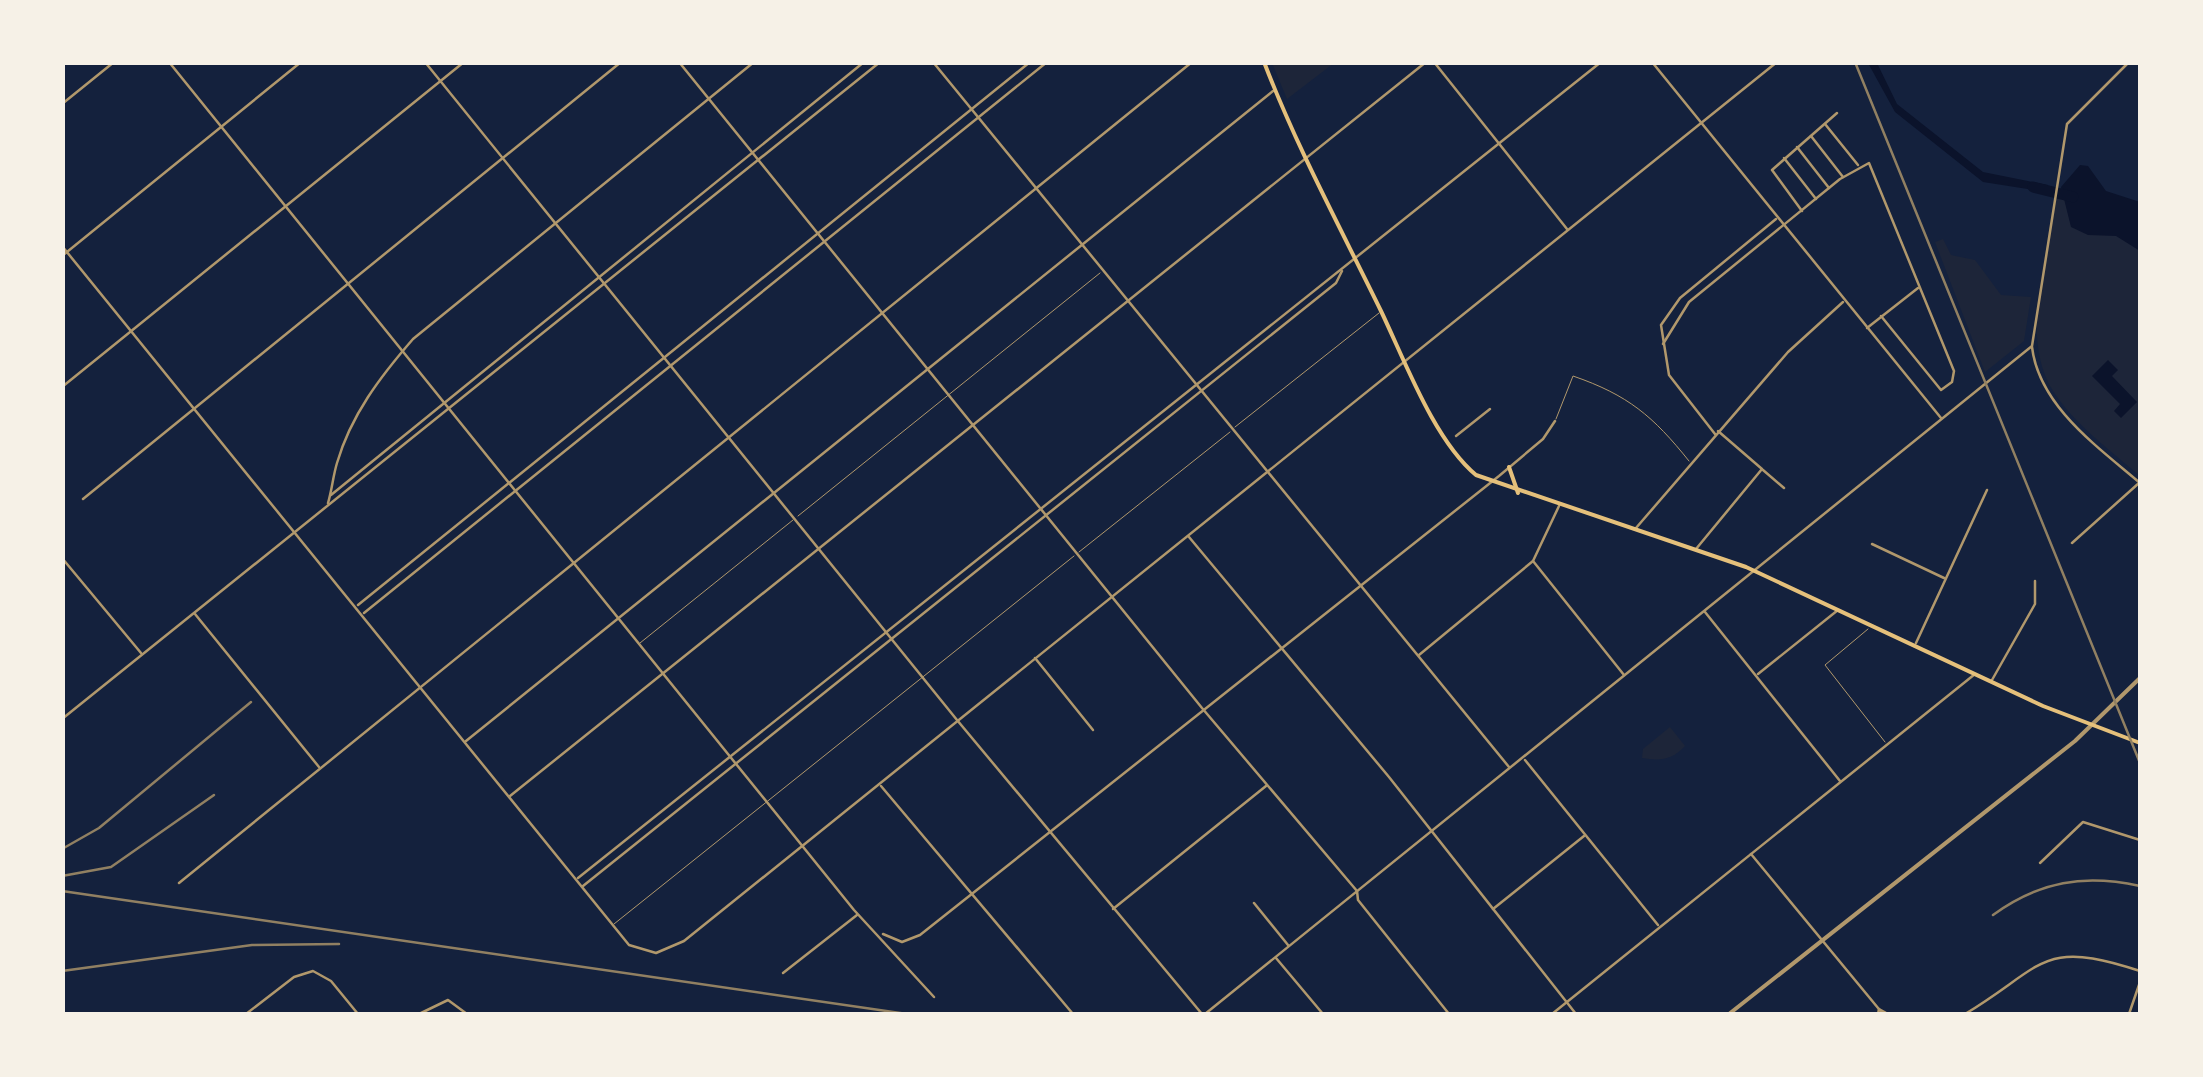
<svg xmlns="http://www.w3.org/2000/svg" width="2203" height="1077" font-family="'Titillium Web',sans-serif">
<rect width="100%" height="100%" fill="#14213d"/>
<g fill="#1d2539">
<polygon points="1272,63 1334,63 1287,99"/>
<path d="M2062,194l78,45v237c-29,-25 -66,-52 -87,-85 -34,-54 -6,-138 4,-196z"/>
<polygon points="1943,239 1951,255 1975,260 2001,295 2031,297 2024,341 1985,372 1935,242"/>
<path d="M1670,727l15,19c-13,14 -25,15 -43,12l1,-9z"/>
</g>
<g fill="#0b132b">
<polygon points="1868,63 1877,63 1897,104 1983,172 2048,185 2047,192 1983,182 1895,112"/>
<polygon points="2080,165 2088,166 2106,191 2140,202 2140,251 2116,236 2088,235 2071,227 2061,187"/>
<polygon points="2108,360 2118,370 2112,376 2137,402 2121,418 2114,411 2120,404 2092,376"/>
</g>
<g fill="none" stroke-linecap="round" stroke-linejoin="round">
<polyline stroke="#0b132b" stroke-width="11" points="2033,187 2073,197"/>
<g stroke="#b1986c" stroke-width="1">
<path d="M1556,419l17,-43c55,19 80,40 116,85"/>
<polyline points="1235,427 1379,313"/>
<polyline points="798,516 1100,273"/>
<polyline points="1079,552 1230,432"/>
<polyline points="1868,629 1825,665 1885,742"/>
<polyline points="640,643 793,520"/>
<polyline points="614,924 1074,556"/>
</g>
<polyline stroke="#b1986c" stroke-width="2.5" points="1456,436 1490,409"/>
<g stroke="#b1986c" stroke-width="2.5">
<polyline points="169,62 854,910 934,997"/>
<polyline points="425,62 957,720 1202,1014"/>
<polyline points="679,62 1202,708 1357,891 1358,900 1449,1014"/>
<polyline points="933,62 1509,767"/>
<polyline points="1434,62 1567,229"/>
<polyline points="1652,62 1941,418"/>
<polyline points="62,104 114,62"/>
<polyline points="1825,124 1858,165"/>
<polyline points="1811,136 1843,177"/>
<polyline points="1797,147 1829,188"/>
<polyline points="1784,158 1816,199"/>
<polyline points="1802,211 1772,170 1837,113"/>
<polyline points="62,246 629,945 656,953 684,941 1777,62"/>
<polyline points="62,256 301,62"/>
<polyline points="1867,328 1918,288"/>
<polyline points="1663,344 1689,302 1840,179 1869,163 1954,371 1952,382 1941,390 1881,316"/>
<path d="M2032,347c7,59 66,100 108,136"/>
<polyline points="62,387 464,62"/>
<polyline points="1715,434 1669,375 1661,325 1680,298 1776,219"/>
<polyline points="1763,470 1784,488"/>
<polyline points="331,495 864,62"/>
<polyline points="83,499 621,62"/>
<path d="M328,503c4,-13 5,-27 9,-40 14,-48 43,-86 76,-124l341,-277"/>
<polyline points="1636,528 1788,352 1843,302"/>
<polyline points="1189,537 1389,777 1576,1014"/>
<polyline points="2072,543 2139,483"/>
<polyline points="1872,544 1944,578"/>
<polyline points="1696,549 1762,469 1718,431"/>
<polyline points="62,558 141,653"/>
<polyline points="1533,561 1624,675"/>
<polyline points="358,605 1030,62"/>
<polyline points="1705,612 1840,781"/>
<polyline points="364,613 1047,62"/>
<polyline points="195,614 319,767"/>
<polyline points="1916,643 1987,490"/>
<polyline points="1419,655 1533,561 1559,506"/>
<polyline points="1035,658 1093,730"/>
<polyline points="1758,674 1838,610"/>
<polyline points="1992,680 2035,604 2035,581"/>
<polyline points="62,719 880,62"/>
<polyline points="466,741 1273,91"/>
<polyline points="1525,760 1658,925"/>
<polyline points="881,786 1073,1014"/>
<polyline points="510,796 1426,62"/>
<polyline points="1751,854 1883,1014"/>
<polyline points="2040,863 2083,822 2140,840"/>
<polyline points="578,878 1601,62"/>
<polyline points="179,883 1192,62"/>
<polyline points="583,886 1336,283 1342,271"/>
<polyline points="1254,903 1288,945"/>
<polyline points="1113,909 1266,786"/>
<polyline points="1493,909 1584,836"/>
<polyline points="883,934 902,942 920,935 1499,476 1543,439 1555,421"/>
<polyline points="1276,958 1323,1014"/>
<polyline points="783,973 857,915"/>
<polyline points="246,1014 294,977 313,971 331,981 358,1014"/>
<polyline points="419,1014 448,1000 467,1014"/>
<polyline points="1205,1014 2032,346 2067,124 2129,62"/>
<polyline points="1552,1014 1975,674"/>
<polyline points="1878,1014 1879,1009 1888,1014"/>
<path d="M1965,1014c80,-48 75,-76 175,-43"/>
<polyline points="2129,1014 2140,982"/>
</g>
<polyline stroke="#b1986c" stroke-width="4" points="1729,1014 2075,741 2140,678"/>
<g stroke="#e5c07b" stroke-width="4">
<path d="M1264,62c33,86 77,167 117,249 24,50 53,129 95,164l270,92 297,139 97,37"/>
<polyline points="1509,467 1518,493"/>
</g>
<g stroke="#918062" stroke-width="2.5">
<polyline points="1855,62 2140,763"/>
<polyline points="62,849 99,828 251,702"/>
<polyline points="62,876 111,867 214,795"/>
<polyline points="62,891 907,1014"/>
<path d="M1993,915c47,-34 91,-41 147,-29"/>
<polyline points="62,971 252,945 339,944"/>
</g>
</g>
<rect width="2203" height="1077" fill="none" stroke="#f6f1e7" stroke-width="130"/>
</svg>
